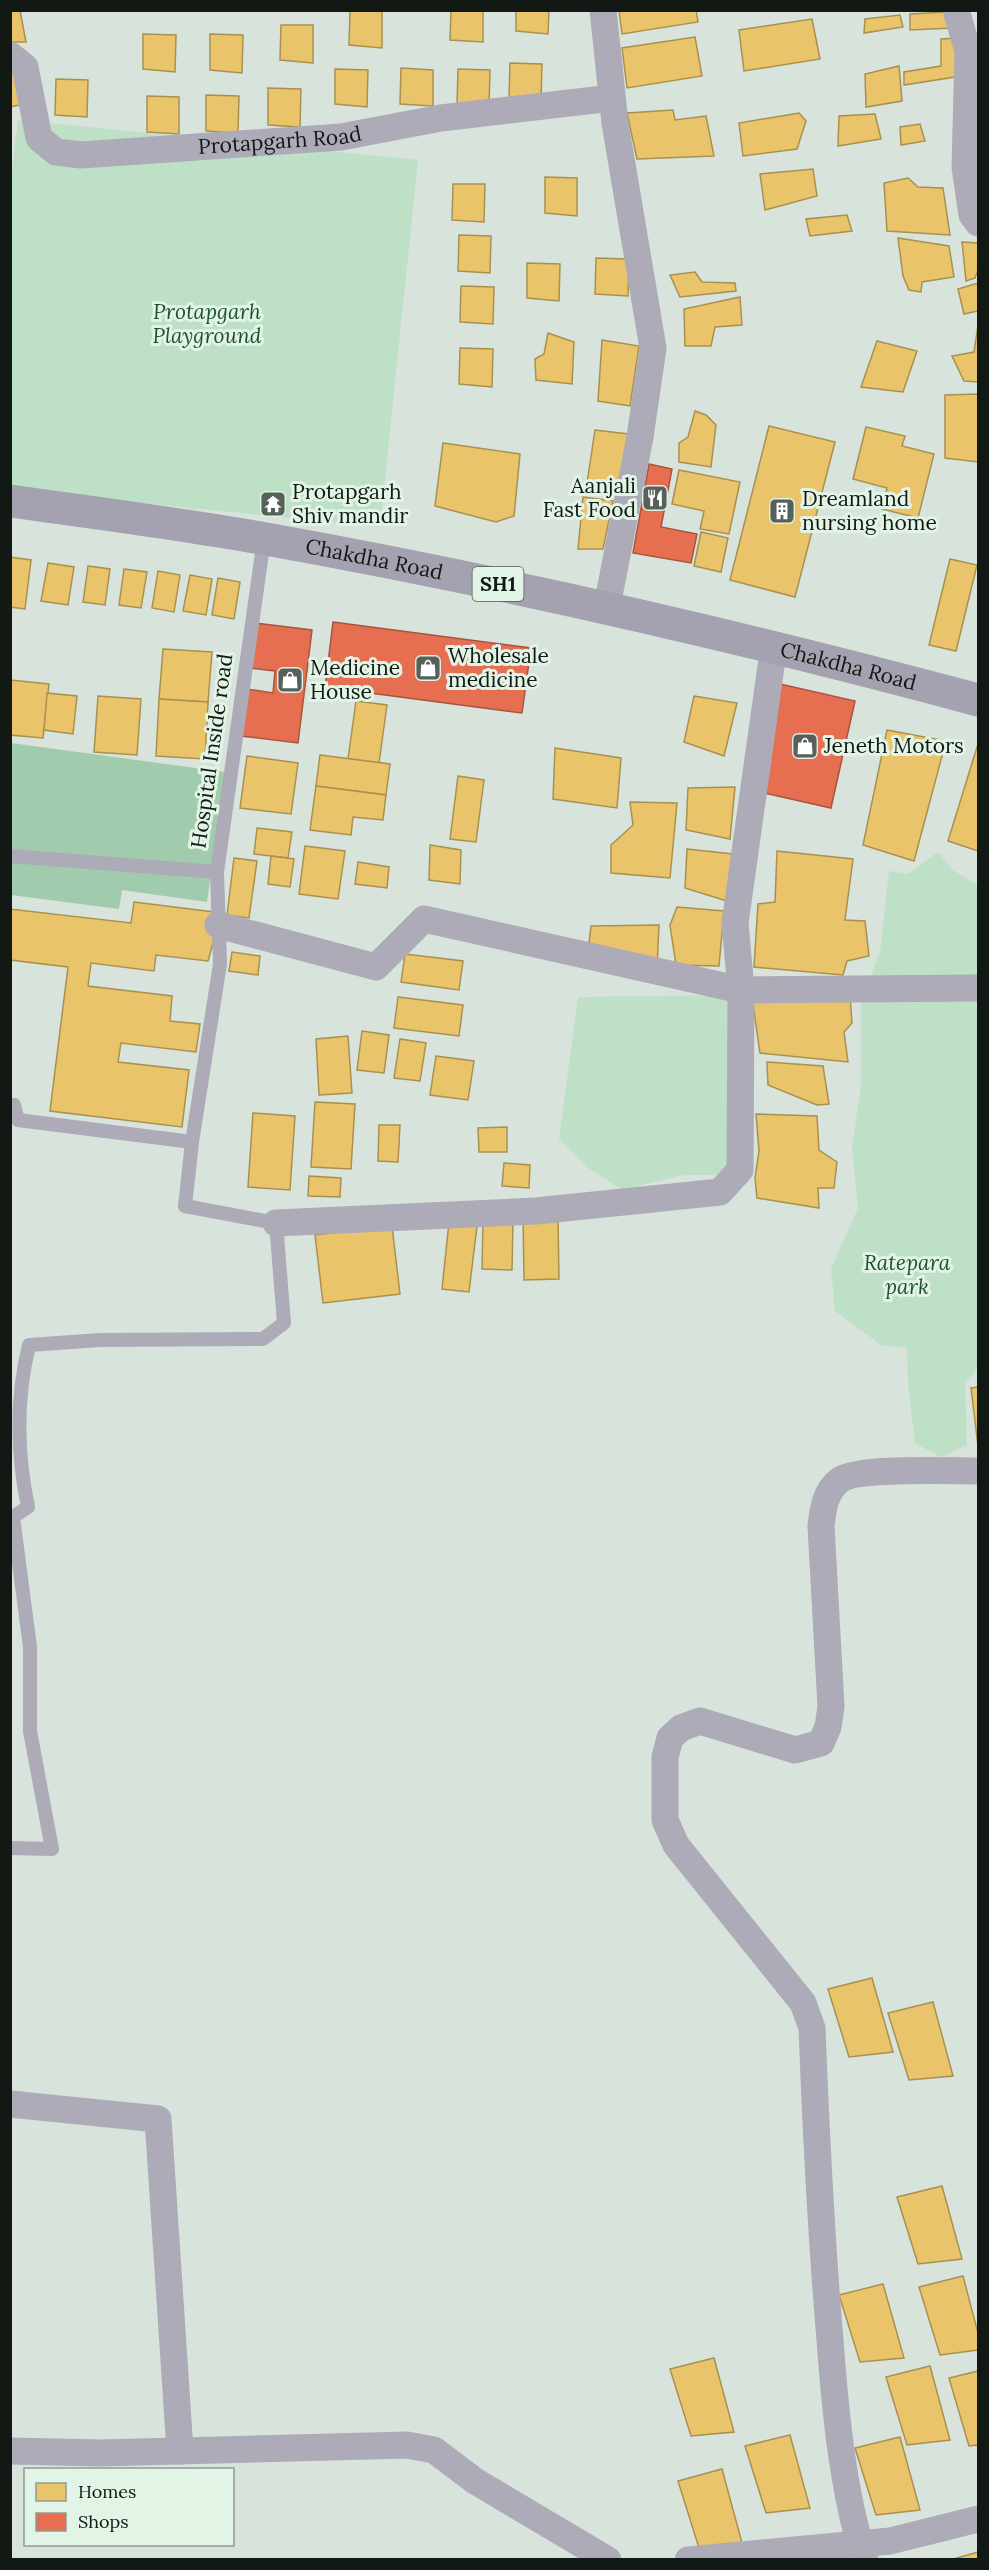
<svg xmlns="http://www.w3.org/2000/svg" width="989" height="2570" font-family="Lora,serif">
<rect width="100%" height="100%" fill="#d8e3db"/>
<g fill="#bee0c7">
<polygon points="18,120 418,160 380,527 11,490 10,189"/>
<polygon points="938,852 953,870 978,886 978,1368 965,1383 967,1445 941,1457 915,1443 908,1384 907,1348 881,1345 835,1311 831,1269 858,1208 852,1148 861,1085 861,1002 880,952 889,871 908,874"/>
<polygon points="721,995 741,1007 737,1175 684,1175 622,1190 587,1167 559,1139 578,997"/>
</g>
<polygon fill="#a1cbad" points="11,743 225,772 207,902 122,890 119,909 11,895"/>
<g fill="#e9c46a" stroke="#a89150" stroke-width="1.5">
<polygon points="10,10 20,10 26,42 10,42"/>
<polygon points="350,10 382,11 382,48 349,45"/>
<polygon points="451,10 483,10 483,42 450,40"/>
<polygon points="516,10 549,10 548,34 516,31"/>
<polygon points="619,10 696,10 698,22 622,34"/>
<polygon points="947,12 952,28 910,30 910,14"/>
<polygon points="900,15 903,27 864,33 865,19"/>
<polygon points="812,19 820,59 744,71 739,30"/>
<polygon points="281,25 313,25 313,63 280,60"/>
<polygon points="143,34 176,35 175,72 143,69"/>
<polygon points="210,34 243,35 242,73 210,70"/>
<polygon points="695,37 702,76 627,88 622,48"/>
<polygon points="957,38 961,76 904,85 904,72 941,66 941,39"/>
<polygon points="510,63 542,64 541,101 509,99"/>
<polygon points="13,66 20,105 10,107 10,67"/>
<polygon points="899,66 902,101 866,107 865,74"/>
<polygon points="401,68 433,70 433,106 400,104"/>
<polygon points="335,69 368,70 367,107 335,104"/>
<polygon points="458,69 490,70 489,107 457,105"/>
<polygon points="56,79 88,80 87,117 55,115"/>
<polygon points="268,88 301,89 300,127 268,125"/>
<polygon points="206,95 239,96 238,133 206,131"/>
<polygon points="147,96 179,97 179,134 147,132"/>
<polygon points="673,110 675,120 706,116 714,156 637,159 627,113"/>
<polygon points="799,113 806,121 797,149 743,156 739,123"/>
<polygon points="875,114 881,139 838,146 839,116"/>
<polygon points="920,124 925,141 901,145 900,127"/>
<polygon points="813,169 817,196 765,210 760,174"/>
<polygon points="545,177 577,178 577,216 545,213"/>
<polygon points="908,178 918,187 943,188 950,235 887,231 884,183"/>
<polygon points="453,184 485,184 484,222 452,220"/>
<polygon points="847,215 852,231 810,236 806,219"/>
<polygon points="459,235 491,236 490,273 458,271"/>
<polygon points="898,238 949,246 954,277 922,282 921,292 909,290 903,276"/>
<polygon points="962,242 978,243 978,270 975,278 966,281"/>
<polygon points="596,258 629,259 628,296 595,294"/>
<polygon points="527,263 560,264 559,301 527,298"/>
<polygon points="695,272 702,282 735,283 736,291 680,297 670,275"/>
<polygon points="978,283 978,311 964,314 958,289"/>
<polygon points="461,286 494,287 493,324 460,322"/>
<polygon points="740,297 742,325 715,327 711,346 685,346 684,309"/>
<polygon points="978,325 978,382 964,381 952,356 974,352"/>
<polygon points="548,333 574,342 572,384 536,380 535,359 544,354"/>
<polygon points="602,340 639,346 630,406 598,401"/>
<polygon points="877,341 917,351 903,392 861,387"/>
<polygon points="460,348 493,349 492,387 459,384"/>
<polygon points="978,394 978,462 945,458 945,395"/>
<polygon points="695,411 706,415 716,425 711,467 679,462 679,443 688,437"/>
<polygon points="769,426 835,442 795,597 730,580"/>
<polygon points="866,427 905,436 902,446 934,454 918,518 882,509 887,488 853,479"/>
<polygon points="595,430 628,434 619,484 587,483"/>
<polygon points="443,443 520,454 514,516 496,522 435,506"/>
<polygon points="679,470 740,482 729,534 700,529 704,511 672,504"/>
<polygon points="583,497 613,501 603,549 578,549"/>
<polygon points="701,532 728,538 721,572 694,566"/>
<polygon points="10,557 31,560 25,609 10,607"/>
<polygon points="950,559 977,565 956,651 929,645"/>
<polygon points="48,563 74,567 68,605 41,601"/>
<polygon points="88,566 110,569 105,605 83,602"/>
<polygon points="124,569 147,572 141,608 119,605"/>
<polygon points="158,571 180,575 174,612 152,608"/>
<polygon points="190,575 212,579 206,615 183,611"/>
<polygon points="218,578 240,582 234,619 212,615"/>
<polygon points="163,649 212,652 208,702 159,699"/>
<polygon points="10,680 49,684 43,738 10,735"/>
<polygon points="47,693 77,696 73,734 44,730"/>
<polygon points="98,696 141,699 137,755 94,752"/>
<polygon points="694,696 737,703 724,756 684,742"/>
<polygon points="159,699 208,702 205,759 156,756"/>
<polygon points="356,701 387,705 379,763 348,759"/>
<polygon points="887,730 946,741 914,861 863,845"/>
<polygon points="977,747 978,748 978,851 948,841"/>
<polygon points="555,748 621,758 617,808 553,799"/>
<polygon points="320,755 390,764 386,795 316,786"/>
<polygon points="247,756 298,763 291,814 240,808"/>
<polygon points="458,776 484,780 476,842 450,839"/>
<polygon points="316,786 386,795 383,820 353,817 351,835 310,830"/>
<polygon points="735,787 730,839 686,830 688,788"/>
<polygon points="630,802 677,803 670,878 611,873 611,845 633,825"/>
<polygon points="257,828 292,832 288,858 254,854"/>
<polygon points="430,845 461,850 460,884 429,880"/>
<polygon points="305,846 345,851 338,899 299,894"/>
<polygon points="687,849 733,854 733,903 685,888"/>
<polygon points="777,851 853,859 845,920 865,921 869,956 847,961 843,975 754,967 758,904 775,902"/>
<polygon points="271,856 294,859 290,887 268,884"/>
<polygon points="234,858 257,861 249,918 227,915"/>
<polygon points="358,862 389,867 387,888 355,884"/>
<polygon points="134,902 214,912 218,925 208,961 156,955 154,971 91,963 88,986 172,996 170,1021 200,1024 196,1052 121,1043 118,1062 189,1070 182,1127 50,1111 68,967 10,960 10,909 131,923"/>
<polygon points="677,907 724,911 719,966 676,965 670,925"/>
<polygon points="659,925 657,967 587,960 591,926"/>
<polygon points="232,952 260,956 258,975 229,971"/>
<polygon points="405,954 463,961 459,990 401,982"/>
<polygon points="850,996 852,1023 844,1032 848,1062 760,1053 752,997"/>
<polygon points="398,997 463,1005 459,1036 394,1028"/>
<polygon points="362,1031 389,1035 384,1073 357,1070"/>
<polygon points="348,1036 352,1093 319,1095 316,1039"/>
<polygon points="400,1039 426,1043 420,1081 394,1078"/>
<polygon points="436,1056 474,1061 468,1100 430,1095"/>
<polygon points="767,1062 823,1066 829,1104 817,1105 768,1085"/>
<polygon points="315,1102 355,1104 351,1169 311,1167"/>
<polygon points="253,1113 295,1116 290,1190 248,1187"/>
<polygon points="756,1114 817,1116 819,1150 837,1162 834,1188 818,1188 819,1208 757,1198 755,1178 759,1151"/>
<polygon points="379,1125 400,1125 398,1162 378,1161"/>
<polygon points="507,1127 507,1152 479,1152 478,1128"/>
<polygon points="504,1163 530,1165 529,1188 502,1186"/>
<polygon points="309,1176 341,1178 340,1197 308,1196"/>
<polygon points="523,1216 558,1216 559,1279 524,1280"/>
<polygon points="483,1220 513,1220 512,1270 482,1269"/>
<polygon points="449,1222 477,1226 469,1292 442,1289"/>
<polygon points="392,1226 400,1294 323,1303 315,1235"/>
<polygon points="978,1387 978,1446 971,1388"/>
<polygon points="872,1978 893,2052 849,2057 828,1989"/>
<polygon points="933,2002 953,2076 909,2080 888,2013"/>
<polygon points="942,2186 962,2259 918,2264 897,2197"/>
<polygon points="963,2276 978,2333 978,2350 940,2355 919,2287"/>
<polygon points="883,2284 904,2358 860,2362 839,2295"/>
<polygon points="714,2358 734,2432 691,2436 670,2369"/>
<polygon points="930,2366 950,2440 907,2445 886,2377"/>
<polygon points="978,2371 978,2445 969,2446 949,2378"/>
<polygon points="790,2435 810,2508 766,2513 745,2446"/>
<polygon points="900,2437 920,2510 876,2515 855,2448"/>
<polygon points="722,2469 742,2543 699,2548 678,2481"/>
<polygon points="978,2552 978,2560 950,2560"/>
</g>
<g fill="#e76f51" stroke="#a7553f" stroke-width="1.5">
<polygon points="649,464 672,469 661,527 697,534 691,563 633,553"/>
<polygon points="333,622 531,648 522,713 325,687"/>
<polygon points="255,623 312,630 298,743 241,736 247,689 273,693 275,671 250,668"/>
<polygon points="780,684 855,701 831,808 755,791"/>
</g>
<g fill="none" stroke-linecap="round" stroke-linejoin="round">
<g stroke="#adabb7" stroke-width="14">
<polyline points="10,856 217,872 264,539"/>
<polyline points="10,1105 14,1105 18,1120 192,1142"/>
<path d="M10,1848l42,1 -22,-118v-84l-17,-130 15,-10c-11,-53 -12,-109 1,-162l71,-5 163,-1 21,-16 -8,-100 -91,-17 7,-64 28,-178 -3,-92"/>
</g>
<g stroke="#adabb7" stroke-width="27">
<polyline points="603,10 615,123 653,348 640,437 607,606"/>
<polyline points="956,10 968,51 965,167 972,215 978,223"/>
<path id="s1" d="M10,55l15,12 14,71 17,14 25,3 260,-18 100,-19 171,-20"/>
<polyline points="218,925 376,967 424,919 741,990 978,988"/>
<polyline points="276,1223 536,1211 720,1192 740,1170 741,990 735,923 774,645"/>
<polyline points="10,2104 158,2119 180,2451"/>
<polyline points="10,2451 100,2453 407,2445 434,2450 475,2481 608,2560"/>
<polyline points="688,2560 890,2541 978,2519"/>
<path d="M865,2560c-22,-64 -30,-152 -35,-220 -9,-104 -14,-208 -18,-312l-9,-25 -127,-158 -11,-25v-63l5,-19 11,-10 19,-7 95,29 26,-7 7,-16 3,-20 -10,-181c2,-17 4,-35 19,-46 18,-13 112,-9 138,-9"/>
</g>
<path stroke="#a4a2b0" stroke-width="33" id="s2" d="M10,501c86,12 172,23 256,38 240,43 477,98 712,161"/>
</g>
<defs>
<symbol id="restaurant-square" viewBox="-11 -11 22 22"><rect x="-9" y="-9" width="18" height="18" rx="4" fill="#57605a" stroke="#e1f4e5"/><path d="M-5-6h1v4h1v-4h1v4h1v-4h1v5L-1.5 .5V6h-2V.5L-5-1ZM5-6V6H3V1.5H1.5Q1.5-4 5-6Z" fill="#fff"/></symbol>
<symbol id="temple-square" viewBox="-11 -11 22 22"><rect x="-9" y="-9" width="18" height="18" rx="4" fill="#57605a" stroke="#e1f4e5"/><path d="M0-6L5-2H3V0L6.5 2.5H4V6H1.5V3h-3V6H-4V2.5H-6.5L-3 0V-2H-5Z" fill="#fff"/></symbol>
<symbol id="building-square" viewBox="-11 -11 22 22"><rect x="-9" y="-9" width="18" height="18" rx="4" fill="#57605a" stroke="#e1f4e5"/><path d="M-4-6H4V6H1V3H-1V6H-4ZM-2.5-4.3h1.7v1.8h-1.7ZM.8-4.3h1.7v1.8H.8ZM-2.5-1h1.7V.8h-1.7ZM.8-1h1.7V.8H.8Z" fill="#fff"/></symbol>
<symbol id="shop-square" viewBox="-11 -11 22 22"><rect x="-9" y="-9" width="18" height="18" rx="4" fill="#57605a" stroke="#e1f4e5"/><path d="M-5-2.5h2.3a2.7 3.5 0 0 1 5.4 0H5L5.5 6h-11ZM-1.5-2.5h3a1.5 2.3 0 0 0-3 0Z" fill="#fff"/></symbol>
</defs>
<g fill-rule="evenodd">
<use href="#restaurant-square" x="640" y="483" width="30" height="30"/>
<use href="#temple-square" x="258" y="489" width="30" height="30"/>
<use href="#building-square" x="767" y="496" width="30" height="30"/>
<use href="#shop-square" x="413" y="653" width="30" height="30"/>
<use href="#shop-square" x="275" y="665" width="30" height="30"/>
<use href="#shop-square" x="790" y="731" width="30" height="30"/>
</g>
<g text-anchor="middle" stroke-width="6" stroke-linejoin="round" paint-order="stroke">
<rect fill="#e1f4e5" stroke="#505b53" stroke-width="1.5" x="472.5" y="567" width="51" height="34" rx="4.5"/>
<g font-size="20" font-weight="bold" fill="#121914">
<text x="498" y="591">SH1</text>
</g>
<g font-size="21" fill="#121914" stroke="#e1f4e5">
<text dy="7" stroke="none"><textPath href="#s1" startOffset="338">Protapgarh Road</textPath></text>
<text dy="7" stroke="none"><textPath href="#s2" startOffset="369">Chakdha Road</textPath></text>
<text dy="7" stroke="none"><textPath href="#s2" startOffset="855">Chakdha Road</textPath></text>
<text transform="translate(212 751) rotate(-82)" y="7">Hospital Inside road</text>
</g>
<g font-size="21" font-style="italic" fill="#1e5130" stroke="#e1f4e5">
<text x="207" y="319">Protapgarh<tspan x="207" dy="24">Playground</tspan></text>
<text x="907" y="1270">Ratepara<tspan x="907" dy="24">park</tspan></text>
</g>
<g font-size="21" fill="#121914" stroke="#e1f4e5" text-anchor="start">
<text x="636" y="493" text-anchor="end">Aanjali<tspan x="636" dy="24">Fast Food</tspan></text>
<text x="292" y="499">Protapgarh<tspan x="292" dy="24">Shiv mandir</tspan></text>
<text x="802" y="506">Dreamland<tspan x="802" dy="24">nursing home</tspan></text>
<text x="448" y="663">Wholesale<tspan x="448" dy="24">medicine</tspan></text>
<text x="310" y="675">Medicine<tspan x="310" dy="24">House</tspan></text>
<text x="824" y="753">Jeneth Motors</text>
</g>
</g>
<rect width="989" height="2570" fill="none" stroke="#121914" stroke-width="24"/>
<rect x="24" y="2468" width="210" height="78" fill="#e1f4e5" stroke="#8e9c91" stroke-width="1.5"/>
<rect x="36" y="2483" width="30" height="18" fill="#e9c46a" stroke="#8e9c91" stroke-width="1.5"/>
<text x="78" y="2498" font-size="18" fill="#121914">Homes</text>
<rect x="36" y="2513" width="30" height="18" fill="#e76f51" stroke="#8e9c91" stroke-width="1.5"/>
<text x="78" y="2528" font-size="18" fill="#121914">Shops</text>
</svg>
